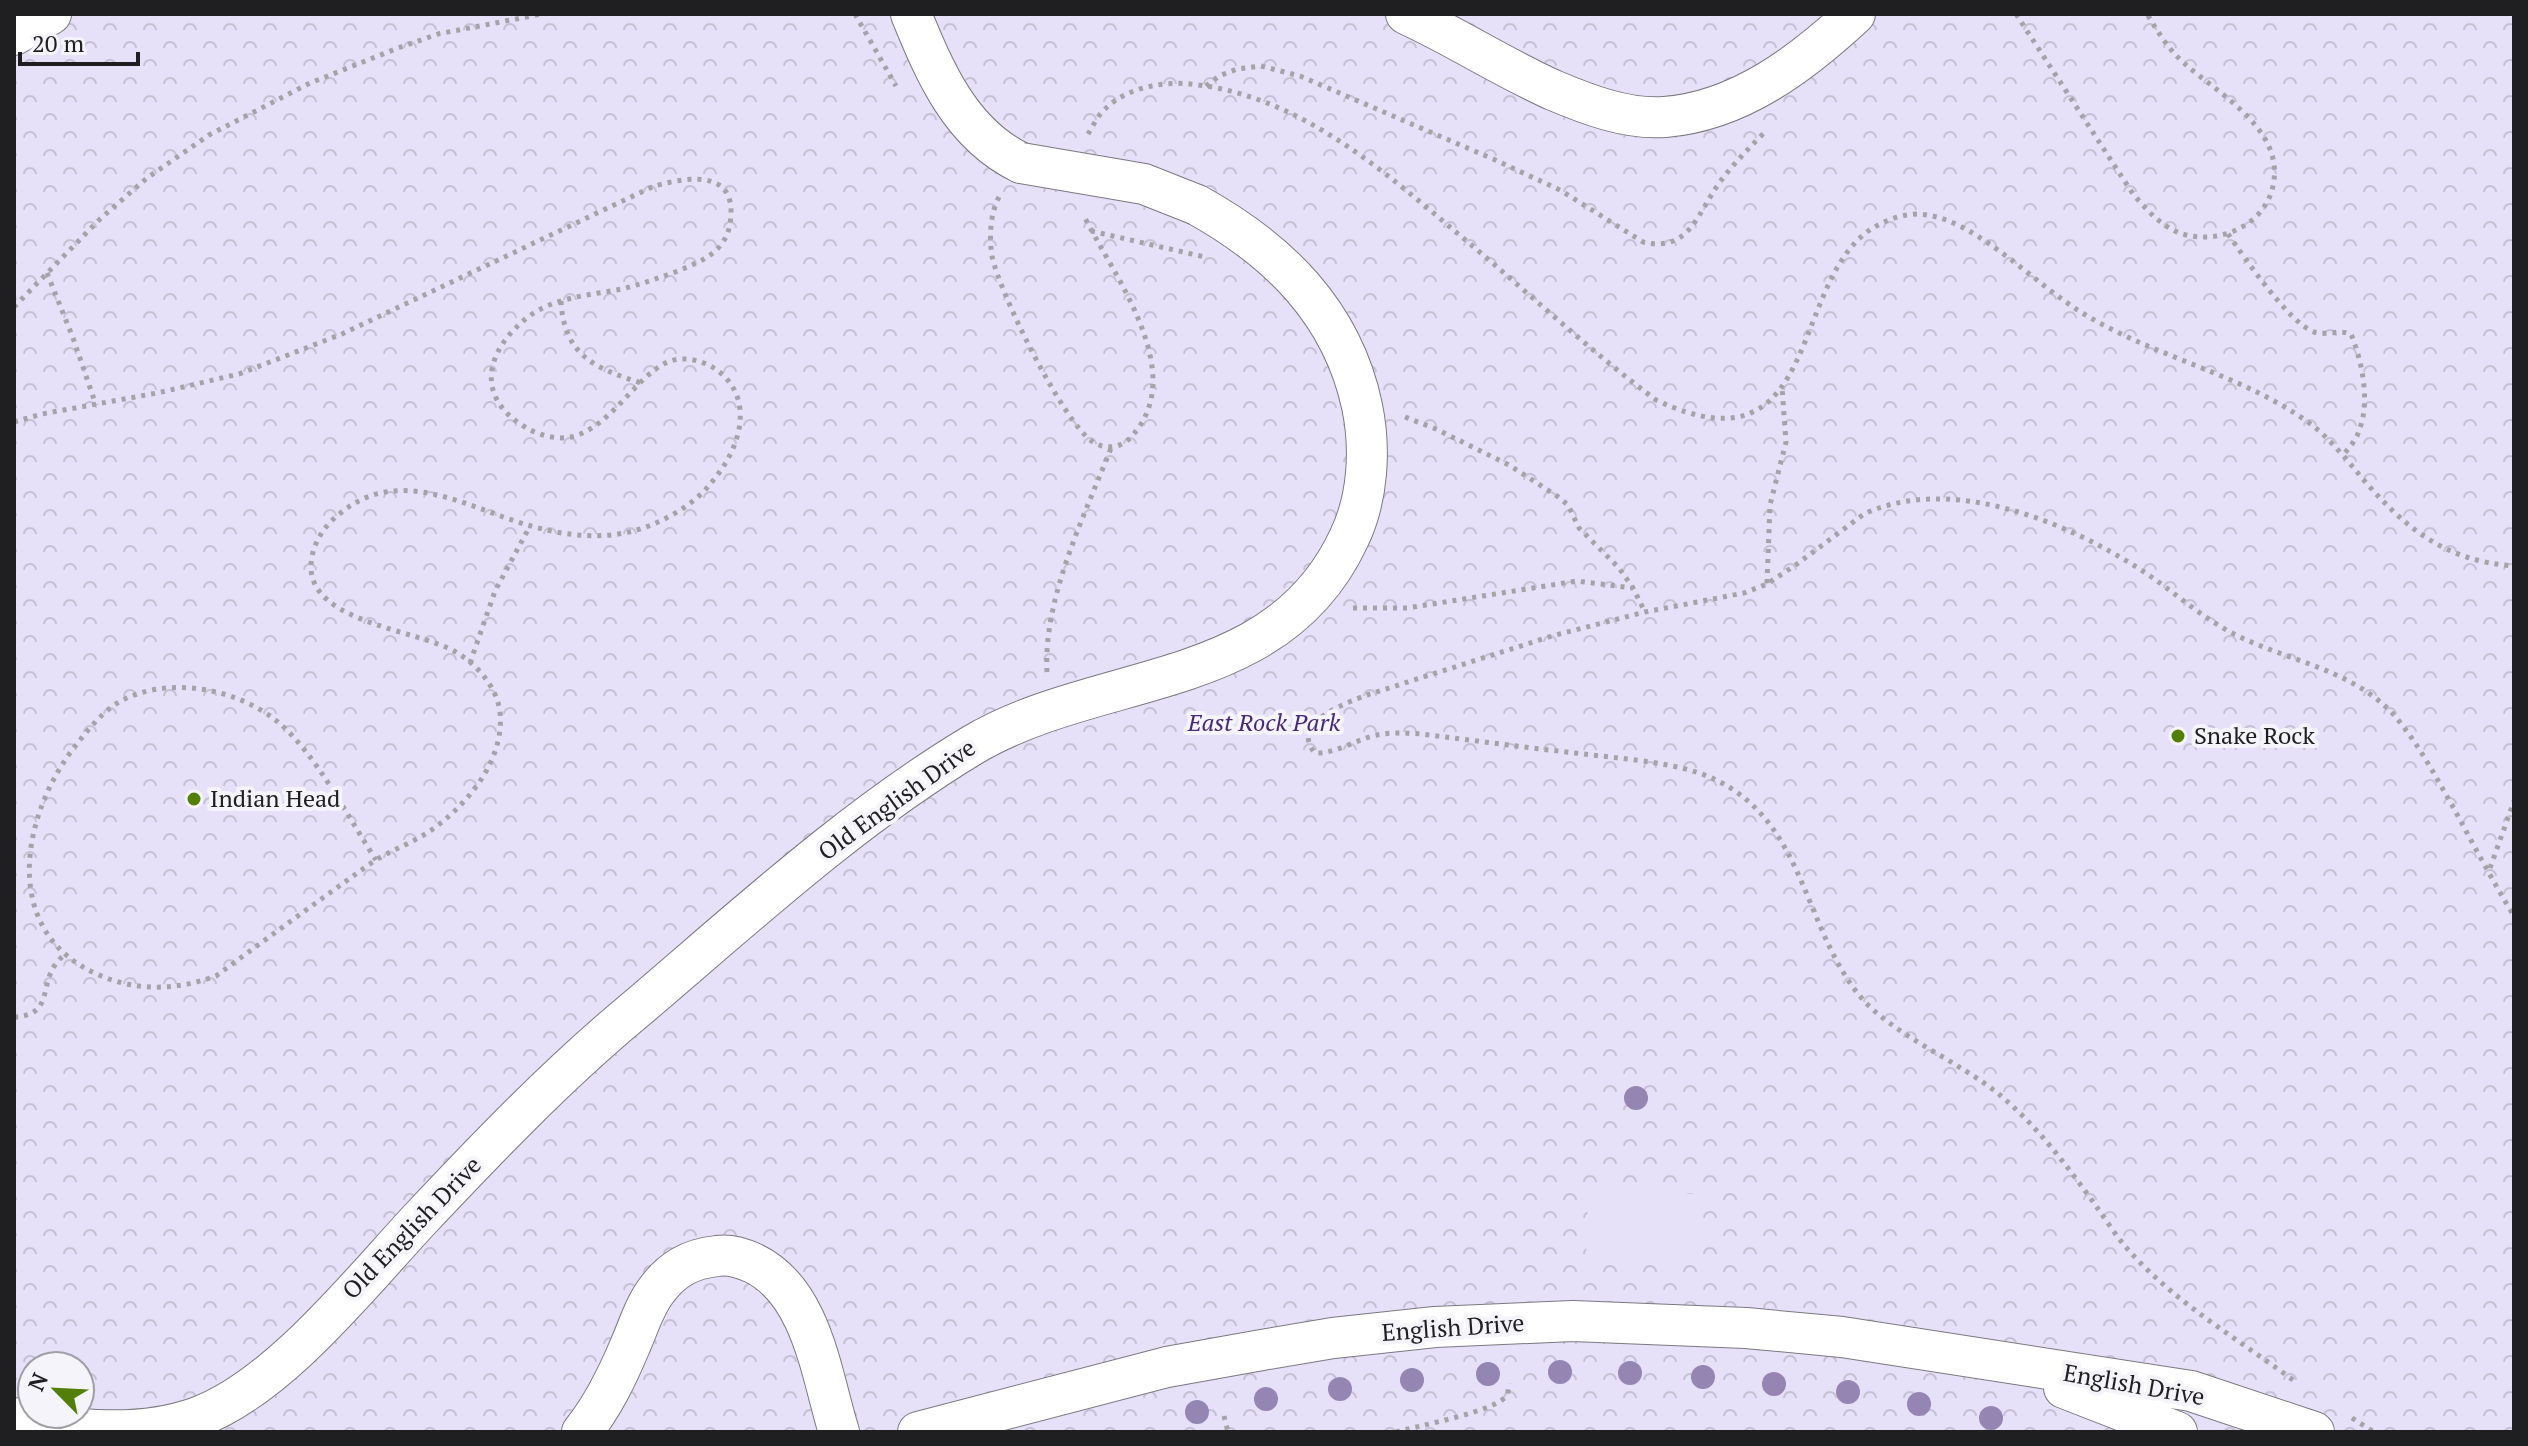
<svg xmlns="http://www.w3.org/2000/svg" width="2528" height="1446" font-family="'PT Serif',serif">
<defs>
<pattern id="park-crowns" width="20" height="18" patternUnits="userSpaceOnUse" patternTransform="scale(2)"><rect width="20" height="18" fill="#e6e0f8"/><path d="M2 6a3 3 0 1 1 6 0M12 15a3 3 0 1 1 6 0" fill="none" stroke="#c5c0d4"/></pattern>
</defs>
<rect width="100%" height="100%" fill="#f5f4fb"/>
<path fill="url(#park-crowns)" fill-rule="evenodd" d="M14,14h2500v1418h-2500zM32,1366h48v48h-48z"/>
<polygon fill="#e6e0f8" points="1588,1191 1699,1194 1697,1265 1586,1262"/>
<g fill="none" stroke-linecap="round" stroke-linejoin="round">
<defs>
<g id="street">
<path d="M911,14c24,59 50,120 110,149"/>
<path d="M1406,14c50,23 96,53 147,76 33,14 74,30 112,27 75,-6 137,-54 190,-103"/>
<polyline points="14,35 51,14"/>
<polyline points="2064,1388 2177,1432"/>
<path d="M14,1418c60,13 125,20 184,-1 81,-30 164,-136 223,-199 66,-70 134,-141 208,-203 110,-93 218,-194 342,-269 128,-77 306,-52 378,-208 19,-39 22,-89 13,-132 -20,-94 -84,-156 -165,-201"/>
<path d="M582,1432c21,-26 35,-55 48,-86 8,-18 14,-39 26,-55 16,-22 34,-32 61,-35 12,-2 25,2 36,7 59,28 68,111 86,169"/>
<polyline points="918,1432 1167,1367 1262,1350 1333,1338 1435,1327 1573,1321 1746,1328 1842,1337 2191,1391 2314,1432"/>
</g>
</defs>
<use href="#street" stroke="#7b7980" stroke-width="42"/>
<g stroke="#a4a3a8" stroke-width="5" stroke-dasharray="4 6" stroke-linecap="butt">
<polyline points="855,14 896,86"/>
<path d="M2016,14l117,180c15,17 30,35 53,41 39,9 83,-13 88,-55 7,-53 -57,-87 -90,-117 -16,-14 -26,-31 -37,-49"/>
<path d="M1206,86l13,-10 18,-7 24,-3 39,10 193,83 67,31 83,52c47,11 54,-29 77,-60 14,-19 30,-35 47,-52"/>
<path d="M1088,134c5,-8 10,-19 17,-25 21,-21 57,-28 85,-25 114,11 201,94 285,164 60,51 118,105 181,152 172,81 130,-130 224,-176 14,-7 31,-12 47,-9 51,7 110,71 157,99 72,44 159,60 228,111 19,15 35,35 50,53 43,50 83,83 152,88"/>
<path d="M999,197c-9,17 -10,40 -7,59 7,36 72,168 101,186 13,8 28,6 38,-5 60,-64 -19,-163 -48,-223"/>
<polyline points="1091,231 1205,257"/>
<path d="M2228,234c16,23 61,89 86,98 13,4 24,-3 37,2 11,27 19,66 9,94 -3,11 -10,19 -17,27"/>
<polyline points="47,273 73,338 96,405"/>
<path d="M561,301c3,54 33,67 80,82"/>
<polyline points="14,307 100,219 147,178 209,135 310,83 398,48 438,34 542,14"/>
<polyline points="1405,417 1436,429 1509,465 1557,496 1568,505 1579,528 1619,568 1633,588 1645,612"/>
<path d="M14,422l28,-8 115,-21 82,-19 103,-40 310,-147c26,-8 78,-20 79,23 0,14 -2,25 -11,36 -11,13 -28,19 -42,25 -19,7 -37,13 -56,18 -31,6 -68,8 -94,28 -41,32 -55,79 -3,110 13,8 31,13 46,10 45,-10 72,-77 110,-78 26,-1 52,17 58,44 6,29 -10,59 -28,80 -14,18 -35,31 -55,40 -40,18 -83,15 -125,3 -64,-18 -133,-64 -194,-10 -15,12 -26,31 -26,51 0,55 105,63 143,84 22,12 43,36 46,61 5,49 -34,95 -73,121 -19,12 -41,19 -60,33 -50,36 -101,73 -151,110 -39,14 -78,16 -117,-1 -99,-42 -79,-159 -23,-230 12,-15 26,-33 43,-43 48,-27 118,-14 159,20 38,32 70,95 98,138"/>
<polyline points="1767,583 1770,505 1786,442 1782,387"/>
<polyline points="1353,608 1407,608 1577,581 1633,588"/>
<polyline points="470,663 495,591 530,526"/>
<path d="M1047,672c-4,-74 38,-157 64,-224"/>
<polyline points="2490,868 2514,801"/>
<path d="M14,1017c44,-2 21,-37 49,-61"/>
<path d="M2293,1380c-58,-43 -121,-79 -169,-135 -10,-12 -19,-27 -28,-39 -28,-39 -58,-79 -95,-110 -40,-34 -111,-62 -142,-101 -57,-71 -54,-173 -145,-216 -36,-17 -91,-20 -130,-25 -54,-6 -108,-13 -162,-20 -15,-1 -31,-2 -45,1 -20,4 -42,19 -62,18 -26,-30 31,-50 52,-58l185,-59 93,-24 99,-19 23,-9 30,-20 67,-50c86,-40 200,7 274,54 33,21 60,47 94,65 54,28 118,35 161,81 24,27 41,60 59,91 20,37 40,75 62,111"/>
<polyline points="1224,1416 1228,1432"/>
<polyline points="2352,1418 2374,1432"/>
<path d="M1396,1432c21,-6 102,-21 111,-37 1,-1 2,-11 2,-12"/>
</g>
<use href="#street" stroke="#fff" stroke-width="40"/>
<defs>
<polyline id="street-bridge" points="1021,163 1144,184 1197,205"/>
</defs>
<use href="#street-bridge" stroke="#7b7980" stroke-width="42" stroke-linecap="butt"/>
<use href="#street-bridge" stroke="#fff" stroke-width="40"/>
</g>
<g fill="#9585b2">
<circle cx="1636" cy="1098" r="12"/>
<circle cx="1560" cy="1372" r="12"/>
<circle cx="1630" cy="1373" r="12"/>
<circle cx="1488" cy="1374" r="12"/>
<circle cx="1703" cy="1377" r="12"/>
<circle cx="1412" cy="1380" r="12"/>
<circle cx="1774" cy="1384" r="12"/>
<circle cx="1340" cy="1389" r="12"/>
<circle cx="1848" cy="1392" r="12"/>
<circle cx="1266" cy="1399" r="12"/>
<circle cx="1919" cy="1404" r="12"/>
<circle cx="1197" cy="1412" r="12"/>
<circle cx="1991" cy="1418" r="12"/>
</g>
<g fill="#527f08" stroke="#f5f4fb" stroke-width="3">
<circle cx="2178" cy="736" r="8"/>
<circle cx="194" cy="799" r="8"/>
</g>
<g text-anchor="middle" stroke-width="8" stroke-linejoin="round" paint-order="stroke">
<g font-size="24" font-style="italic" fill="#462a76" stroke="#f5f4fb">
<text x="1264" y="731">East Rock Park</text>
</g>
<g font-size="24" fill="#1f1f21" stroke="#f5f4fb" text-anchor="start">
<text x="2194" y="744">Snake Rock</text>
<text x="210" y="807">Indian Head</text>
</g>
<g font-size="24" fill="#1f1f21" stroke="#f5f4fb">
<text transform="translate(897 800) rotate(-36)" y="8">Old English Drive</text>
<text transform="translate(412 1228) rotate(-46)" y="8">Old English Drive</text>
<text transform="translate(1453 1328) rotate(-4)" y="8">English Drive</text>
<text transform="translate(2134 1385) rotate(10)" y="8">English Drive</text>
</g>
</g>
<rect width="2528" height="1446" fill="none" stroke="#1f1f21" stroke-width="32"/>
<g transform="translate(56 1390) rotate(294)"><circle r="38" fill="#f5f4fb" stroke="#9f9fa4" stroke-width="2"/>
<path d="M0-6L14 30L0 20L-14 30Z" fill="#527f08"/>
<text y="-12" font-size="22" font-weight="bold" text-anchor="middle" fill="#1f1f21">N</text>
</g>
<path d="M20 52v12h118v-12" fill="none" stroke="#1f1f21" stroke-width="4"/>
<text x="32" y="52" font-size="24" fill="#1f1f21" stroke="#f5f4fb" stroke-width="6" paint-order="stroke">20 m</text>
</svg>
